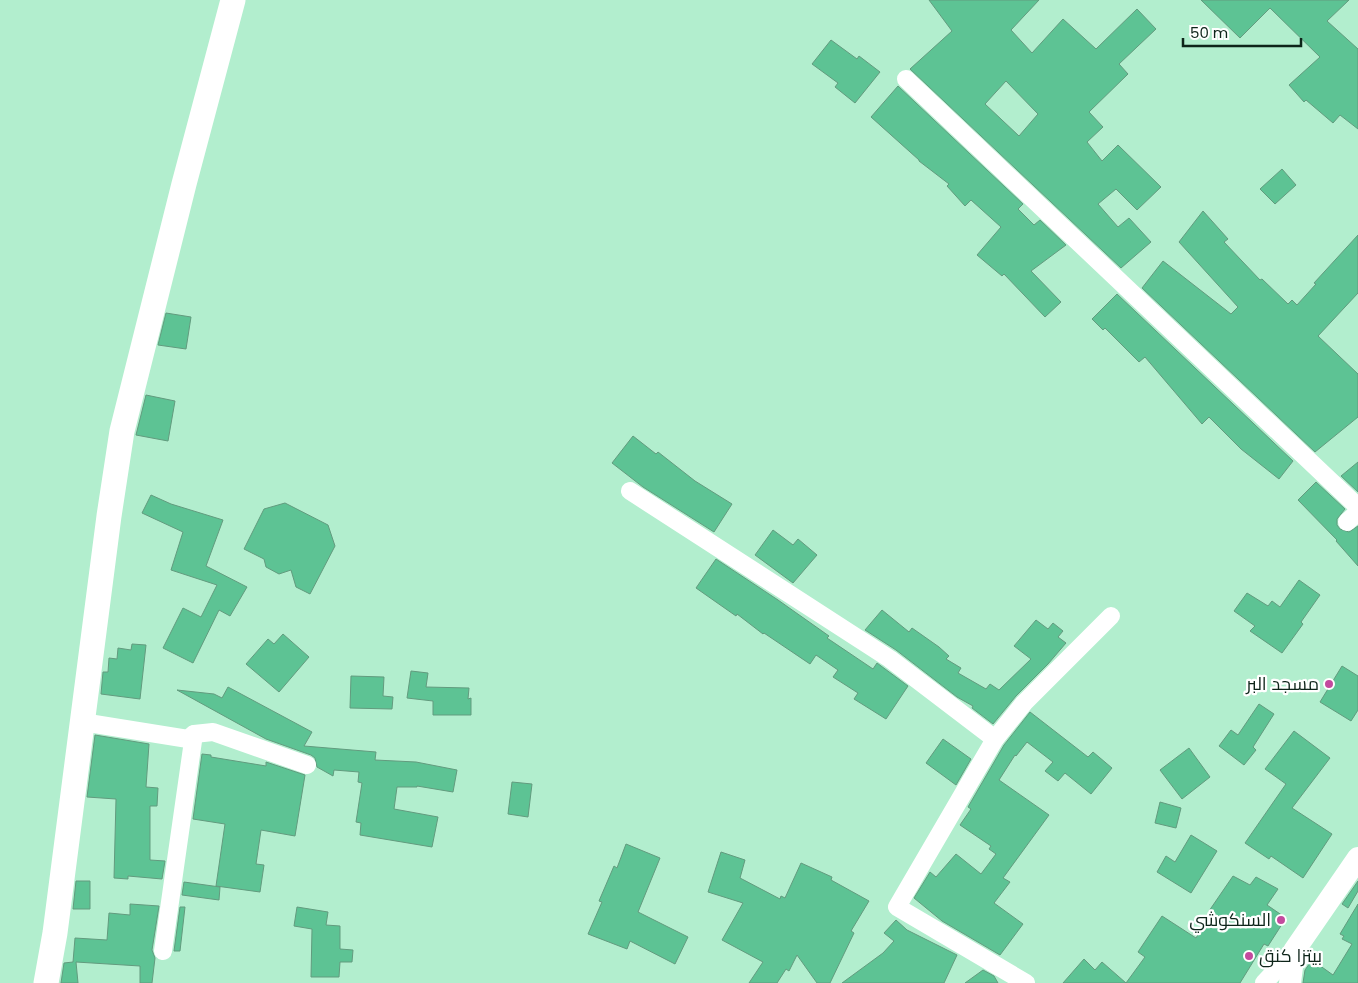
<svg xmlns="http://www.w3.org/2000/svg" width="1358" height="983" font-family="Poppins,Cairo,sans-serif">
<rect width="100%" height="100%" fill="#b2eece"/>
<g fill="#5dc394" stroke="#629b7e" fill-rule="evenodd">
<path d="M929,0h110l-28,30 21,23 31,-34 33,30 41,-40 19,20 -37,35 9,10 -39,38 14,15 -16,15 15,19 16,-16 43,42 -24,23 -21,-21 -18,15 20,23 11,-9 22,24 -30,26 -211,-199 42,-38zM1006,81l32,33 -19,22 -34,-32z"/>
<polygon points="1201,0 1349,0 1327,21 1358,49 1358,129 1340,115 1333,123 1306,100 1304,102 1289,85 1320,57 1270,8 1240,38"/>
<polygon points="831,40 857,59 859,56 880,72 855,103 835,87 838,83 812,64"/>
<polygon points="898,86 1023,204 1018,209 1034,225 1040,220 1066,245 1031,271 1061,302 1045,317 1004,274 1002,276 977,255 1001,227 971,200 965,206 947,186 949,184 919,161 919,160 871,117"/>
<polygon points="1282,169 1296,185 1275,204 1260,189"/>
<polygon points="1203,211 1228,239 1224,242 1260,280 1262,279 1288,304 1292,300 1297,305 1316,284 1314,283 1358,235 1358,293 1318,336 1358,374 1358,417 1315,452 1142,288 1163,261 1231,314 1238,307 1179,242"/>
<polygon points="1117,294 1293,461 1279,479 1241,449 1209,417 1202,424 1145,357 1139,362 1105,328 1103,330 1092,319"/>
<polygon points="166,313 191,317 186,349 158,345"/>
<polygon points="146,395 175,401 168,441 136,435"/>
<polygon points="633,436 656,454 658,452 695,481 732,504 714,532 643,487 612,463"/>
<polygon points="1358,462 1358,492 1341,476"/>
<polygon points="1316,482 1345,509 1337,519 1337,525 1340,529 1349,532 1358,526 1358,566 1336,541 1337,540 1298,500"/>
<polygon points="151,495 171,504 223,520 206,566 247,587 230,616 219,610 193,663 163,648 183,608 201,617 217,585 171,570 183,532 142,513"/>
<polygon points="285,503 328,525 335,546 310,594 296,587 291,570 279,574 266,567 264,559 244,549 264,509"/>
<polygon points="773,530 793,545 798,539 817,555 793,583 755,555"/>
<polygon points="716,559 778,600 829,636 827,638 873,669 877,663 908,686 886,719 854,699 858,693 833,677 838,670 816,655 810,664 764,633 763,634 737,614 736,616 696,588"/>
<polygon points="1299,580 1320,595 1301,622 1303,624 1282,653 1250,631 1255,626 1234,611 1247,593 1268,606 1272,601 1280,607"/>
<polygon points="882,610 909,632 912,628 939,647 949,656 946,659 961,668 958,673 986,689 990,684 999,690 1031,659 1014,646 1036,620 1048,629 1053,623 1063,631 1058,637 1066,643 1048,664 1016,696 993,724 972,708 973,706 957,697 896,650 865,630"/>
<polygon points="283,634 309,657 279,692 246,664 268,639 274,644"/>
<polygon points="132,644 146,645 140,699 101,694 103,672 108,672 109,658 117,659 118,648 131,650"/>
<polygon points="1342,666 1358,676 1358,710 1351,721 1320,702"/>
<polygon points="411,671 428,673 426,687 469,688 468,699 471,698 471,715 433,715 433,701 407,698"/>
<polygon points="351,676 384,677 383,696 393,697 392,709 350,708"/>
<polygon points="228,687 312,732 304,746 376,752 375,760 416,762 457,770 453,792 417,786 417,787 397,787 394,809 438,817 432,847 360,835 361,823 356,822 362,783 358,782 359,772 334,770 333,776 317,767 315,758 311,755 266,739 177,690 214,694 222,698"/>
<polygon points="1259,704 1274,714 1253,747 1256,750 1244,765 1219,746 1231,730 1238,735"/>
<polygon points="1030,712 1088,757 1093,752 1112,768 1091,794 1065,773 1058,781 1045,771 1053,762 1027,742 1016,756 1015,755 999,780 1049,815 1003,878 1010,882 994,903 1023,924 1000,955 942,921 914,898 930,872 936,877 956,854 981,874 996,854 989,849 991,846 960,825 971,809 968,807 1004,745"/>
<polygon points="1294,731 1330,758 1292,808 1332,834 1303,878 1271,856 1269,859 1245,843 1286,784 1265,769"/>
<polygon points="95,735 149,744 146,787 158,788 157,806 150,806 150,860 165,861 162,879 128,876 128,879 114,878 116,799 87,797"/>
<polygon points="943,739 971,759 956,785 926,763"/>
<polygon points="1189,748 1210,777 1182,799 1160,770"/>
<polygon points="202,754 211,755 211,757 266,766 266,762 305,775 295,836 261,830 256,864 264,865 260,892 216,886 225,824 193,819"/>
<polygon points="512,782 532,784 528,817 508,814"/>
<polygon points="1160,802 1181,808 1176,828 1155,823"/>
<polygon points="1191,835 1217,851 1191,893 1157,872 1166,856 1175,862"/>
<polygon points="626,844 660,858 638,912 688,937 675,964 630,941 627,949 588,934 602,902 599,901 614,866 617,868"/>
<polygon points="721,852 745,860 740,878 780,899 781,896 785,898 801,863 832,877 831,880 869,901 851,931 854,933 830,983 817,983 797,955 789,971 786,969 777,983 749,983 763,962 722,940 743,903 708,892"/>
<polygon points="1233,876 1250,885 1256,877 1278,889 1267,905 1286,918 1268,946 1264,944 1240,983 1126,983 1145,957 1138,952 1162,916 1196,938 1211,913 1209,911"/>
<polygon points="76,881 90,881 90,909 73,909"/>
<polygon points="1358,881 1358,891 1348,908 1342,904"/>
<polygon points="184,882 220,887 219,900 182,895"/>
<polygon points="130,904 159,906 152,950 155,958 152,983 140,983 140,966 76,962 78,983 61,983 64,963 73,962 75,938 107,940 109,913 130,915"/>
<polygon points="1358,904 1358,983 1303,983 1305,970 1312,960 1333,975 1352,944 1342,939 1344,936 1340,934"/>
<polygon points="180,907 185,907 180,951 174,951"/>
<polygon points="297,907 328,912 326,925 340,926 340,949 353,950 352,962 340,962 339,977 311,977 312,929 294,926"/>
<polygon points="896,920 907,930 957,955 944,983 842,983 883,953 894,941 884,933"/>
<polygon points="1084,959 1095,970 1102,962 1126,983 1063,983"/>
<polygon points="983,970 994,976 998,983 965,983"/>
</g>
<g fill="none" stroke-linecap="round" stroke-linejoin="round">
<g stroke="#fff" stroke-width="18">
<polyline points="906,79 1358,507"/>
<polyline points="630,491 890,659 995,739"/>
<polyline points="1347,522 1358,512"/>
<polyline points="82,722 188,739 194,734 213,732 307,765"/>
<polyline points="163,951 194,734"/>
<polyline points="1026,983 897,907 995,739 1024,703 1111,616"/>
<polyline points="1264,983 1294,951"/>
</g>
<polyline stroke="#fff" stroke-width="22" points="1290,983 1294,951 1358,858"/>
<polyline stroke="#fff" stroke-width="25" points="46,983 55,933 109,516 122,431 184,184 233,0"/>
</g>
<g fill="#c34a9e" stroke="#fff" stroke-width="2">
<circle cx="1329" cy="684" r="5"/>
<circle cx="1281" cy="920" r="5"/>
<circle cx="1249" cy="956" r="5"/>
</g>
<g text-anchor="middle" stroke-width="4.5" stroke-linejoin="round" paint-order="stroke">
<g font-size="18" fill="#0e251a" stroke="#fff" text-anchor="end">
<text x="1319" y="690">مسجد البر</text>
<text x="1271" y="926">السنكوشي</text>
<text x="1259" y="962" text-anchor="start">بيتزا كنق</text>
</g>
</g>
<path d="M1183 38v8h118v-8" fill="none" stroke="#0e251a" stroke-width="2.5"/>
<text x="1190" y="38" font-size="15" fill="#0e251a" stroke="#ffffff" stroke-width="4" paint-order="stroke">50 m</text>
</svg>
